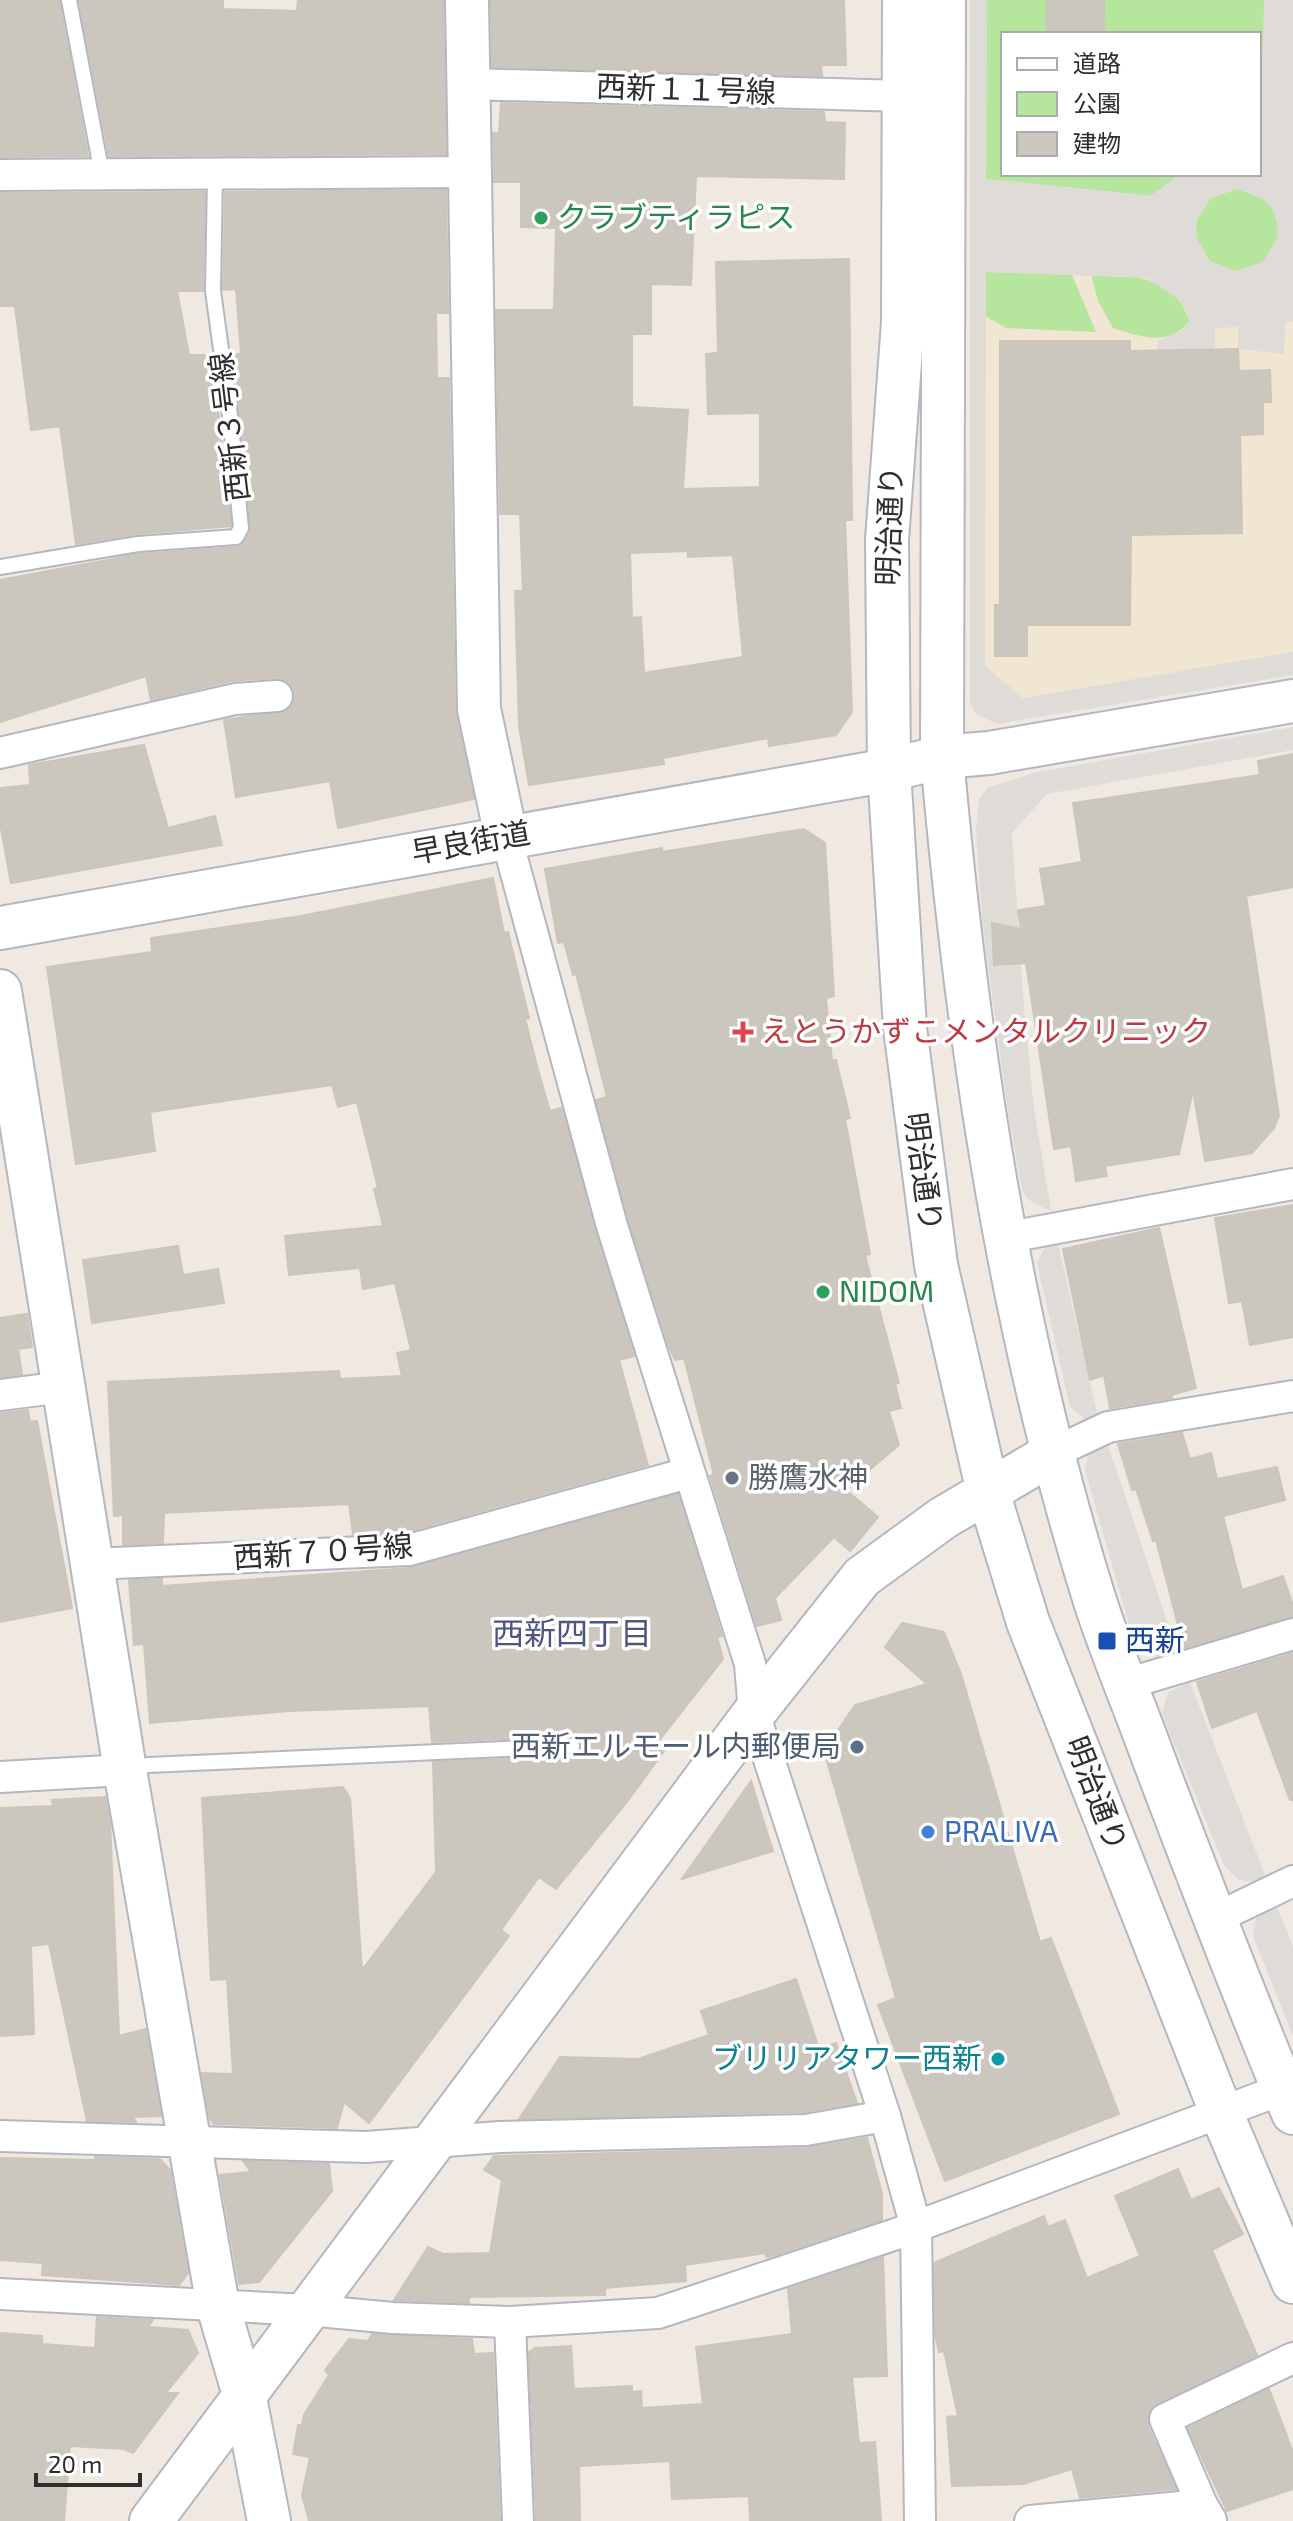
<svg xmlns="http://www.w3.org/2000/svg" width="1293" height="2521" font-family="'Exo 2','Noto Sans JP',sans-serif">
<rect width="100%" height="100%" fill="#efe9e1"/>
<path fill="#f0e6d1" fill-rule="evenodd" d="M987,0h306v652l-270,46 -38,-31zM1003,34h256v140h-256z"/>
<g fill="#b6e59e">
<polygon points="987,0 1264,0 1264,51 1259,82 1259,34 1003,34 1003,174 1180,174 1151,196 986,179"/>
<circle cx="1237" cy="230" r="41"/>
<polygon points="986,272 1072,275 1096,332 1006,328 985,316"/>
<path d="M1091,275c38,0 87,0 98,46 -19,27 -50,15 -76,7l-15,-27z"/>
</g>
<g fill="#dfdcd8" fill-rule="evenodd">
<path d="M970,0h17l-1,179 165,17 29,-22h79l5,-174h29v321l-7,2 -2,31 -46,-5v-22l-23,1v21l-58,1 1,-10 24,-9 7,-10 -3,-12 -11,-12 -28,-19 -161,-6 -1,394 38,32 270,-46v23l-296,49 -21,-10 -6,-11zM1237,189l26,10 10,11 4,13v15l-14,24 -27,9 -26,-10 -14,-24v-15l15,-24z"/>
<polygon points="1293,727 1293,750 1047,794 1012,833 1024,1008 1034,1109 1051,1210 1044,1208 1029,1200 1022,1190 1008,1112 982,920 976,831 979,799 987,788 1037,772"/>
<polygon points="1057,1240 1099,1421 1086,1420 1070,1407 1037,1263 1046,1245"/>
<polygon points="1106,1439 1178,1654 1153,1657 1134,1642 1085,1470 1088,1452"/>
<polygon points="1190,1682 1266,1878 1255,1882 1239,1880 1224,1865 1162,1714 1168,1692"/>
<polygon points="1275,1902 1293,1946 1293,2036 1253,1936 1256,1918"/>
</g>
<g fill="#cbc7bf" stroke="#cbc5ba" stroke-width="2" fill-rule="evenodd">
<polygon points="0,0 59,0 88,156 0,157"/>
<polygon points="79,0 223,0 223,9 297,11 298,0 443,0 446,154 109,156"/>
<polygon points="491,0 844,0 846,65 821,65 822,76 492,67"/>
<polygon points="1047,0 1104,0 1105,34 1047,34"/>
<path d="M501,103l323,9 1,10 20,1 -1,56 -148,-3 -5,109 -40,-1v50h-19v73l56,3 -5,79 77,-2v-74l-52,1 -2,-60 12,-1 -2,-91 133,-3 3,261h-7l7,192 -16,23 -67,11 -1,-8 -105,20 1,6 -135,21 -10,-59 -4,-135h8l-3,-77h-20l-4,-204h58l2,-82 -35,-1v-45h-27l-1,-49h6zM688,551v6l45,-2 10,102 -99,16 -3,-56 -9,1 -2,-65z"/>
<polygon points="446,190 448,313 436,313 437,378 449,378 455,709 474,799 338,828 330,781 236,797 224,720 288,710 293,703 292,687 276,678 231,681 151,700 146,676 0,722 0,580 139,554 237,547 250,533 232,354 241,354 236,289 223,290 225,192"/>
<polygon points="205,192 203,291 177,291 189,355 212,355 231,526 137,534 76,544 60,426 31,430 15,306 0,306 0,193"/>
<polygon points="1000,341 1130,341 1130,351 1238,349 1239,371 1270,370 1271,402 1263,402 1263,434 1240,435 1242,533 1131,535 1130,625 1027,625 1027,656 995,656 995,605 1000,605"/>
<polygon points="144,745 168,828 215,816 222,845 11,883 0,823 0,788 30,785 29,765"/>
<polygon points="1293,754 1293,887 1246,896 1279,1116 1274,1128 1252,1153 1205,1161 1193,1090 1179,1154 1105,1166 1107,1176 1076,1181 1071,1146 1054,1149 1026,963 994,965 992,923 1021,929 1018,910 1046,906 1040,869 1082,862 1073,803 1260,775 1258,761"/>
<polygon points="804,829 825,843 834,996 826,998 832,1061 836,1060 850,1118 845,1119 870,1254 865,1255 899,1383 895,1384 901,1408 889,1411 899,1445 846,1490 878,1517 850,1551 834,1537 775,1598 781,1620 757,1626 710,1476 714,1475 684,1358 675,1360 669,1347 629,1221 596,1100 607,1097 576,974 573,975 564,942 558,943 545,869 662,848 662,852"/>
<polygon points="493,878 504,933 508,932 529,1018 525,1019 538,1070 550,1111 561,1108 634,1356 619,1360 648,1465 406,1532 353,1534 349,1504 164,1513 163,1543 123,1545 123,1515 114,1516 108,1382 339,1371 340,1379 402,1376 397,1353 411,1350 395,1283 363,1289 360,1268 289,1275 285,1236 383,1226 374,1189 378,1188 357,1102 338,1107 332,1085 150,1112 155,1151 76,1164 47,967 152,952 151,938 301,916"/>
<polygon points="1293,1205 1293,1337 1250,1345 1242,1301 1229,1303 1215,1218"/>
<polygon points="1159,1228 1196,1388 1171,1395 1172,1398 1110,1408 1104,1375 1090,1380 1063,1249"/>
<polygon points="178,1246 183,1275 218,1269 224,1303 92,1323 83,1260"/>
<polygon points="27,1314 32,1347 18,1349 22,1374 0,1377 0,1318"/>
<polygon points="28,1410 30,1422 37,1421 72,1608 0,1622 0,1413"/>
<polygon points="1182,1433 1190,1459 1211,1453 1217,1479 1277,1467 1285,1500 1223,1516 1242,1590 1283,1576 1293,1605 1293,1616 1184,1648 1156,1540 1153,1541 1136,1489 1132,1490 1118,1444"/>
<polygon points="678,1494 722,1636 717,1637 723,1659 651,1751 664,1751 627,1802 556,1889 539,1877 501,1930 509,1936 369,2123 344,2102 337,2128 214,2124 210,2119 202,2073 233,2074 227,1979 211,1980 202,1798 343,1787 350,1798 362,1970 436,1872 433,1762 572,1756 580,1751 582,1745 572,1736 432,1742 429,1706 289,1711 150,1723 144,1644 134,1645 129,1580 162,1579 162,1586 410,1568"/>
<polygon points="902,1623 944,1632 961,1674 1040,1942 1051,1938 1119,2114 945,2181 878,2005 896,1998 824,1751 855,1705 927,1684 885,1647"/>
<polygon points="1293,1653 1293,1800 1290,1800 1257,1711 1212,1728 1197,1682"/>
<polygon points="751,1781 773,1851 682,1879"/>
<polygon points="105,1797 110,1821 119,2036 146,2029 161,2116 133,2117 136,2122 87,2121 49,1944 31,1946 34,2034 0,2036 0,1808 53,1806 52,1800"/>
<polygon points="796,1979 819,2049 836,2043 857,2103 804,2112 519,2119 560,2057 638,2059 709,2035 701,2011"/>
<polygon points="867,2138 882,2194 882,2220 775,2255 766,2257 765,2253 685,2265 686,2281 605,2288 605,2295 468,2297 469,2303 394,2300 428,2247 443,2254 490,2253 502,2180 484,2170 494,2156 806,2148"/>
<polygon points="95,2157 160,2159 170,2170 188,2273 179,2285 42,2275 43,2263 0,2260 0,2158 96,2160"/>
<polygon points="243,2161 329,2164 332,2191 259,2282 239,2284 220,2175 251,2172"/>
<polygon points="1178,2169 1191,2200 1219,2188 1243,2234 1212,2250 1257,2355 1150,2409 1148,2426 1176,2489 1080,2498 1072,2469 1023,2484 952,2486 947,2417 958,2416 944,2351 939,2352 935,2335 934,2263 1044,2216 1048,2227 1065,2220 1087,2278 1140,2256 1115,2196"/>
<polygon points="883,2257 887,2376 852,2377 859,2443 875,2442 881,2521 750,2521 749,2496 672,2499 670,2461 579,2466 580,2521 536,2521 529,2352 535,2348 571,2346 574,2389 632,2386 632,2392 641,2391 642,2408 703,2404 696,2347 792,2334 788,2289"/>
<polygon points="97,2317 153,2320 148,2327 188,2330 198,2353 166,2393 178,2393 133,2453 124,2449 70,2446 64,2521 0,2521 0,2333 42,2336 42,2344 95,2348"/>
<polygon points="372,2334 472,2339 474,2354 493,2353 500,2521 309,2521 302,2495 310,2457 293,2454 298,2425 302,2425 304,2415 329,2375 325,2370 349,2339 368,2341"/>
<polygon points="1269,2389 1293,2452 1293,2489 1227,2511 1188,2428"/>
</g>
<g fill="none" stroke-linecap="round" stroke-linejoin="round">
<defs>
<g id="lane">
<polyline points="69,0 102,174"/>
<polyline points="0,567 138,544 236,537 241,528 230,415 213,291 215,174"/>
<polyline points="130,1769 148,1765 572,1746"/>
</g>
<g id="street">
<polyline points="468,84 903,96"/>
<polyline points="0,175 470,172"/>
<polyline points="0,753 235,699 277,696"/>
<polyline points="506,836 612,1226 750,1664 754,1713 885,2116 916,2227 920,2521"/>
<polyline points="1004,1238 1293,1184"/>
<polyline points="0,1395 63,1387"/>
<polyline points="1055,1452 1108,1427 1293,1396"/>
<polyline points="92,1564 409,1550 688,1473"/>
<polyline points="1126,1684 1293,1634"/>
<polyline points="0,1777 125,1770"/>
<polyline points="1214,1919 1293,1881"/>
<polyline points="0,2136 366,2147 500,2137 806,2130 885,2116"/>
<polyline points="0,2294 308,2310 393,2318 510,2322 658,2313 899,2233 1283,2089"/>
<polyline points="510,2322 518,2521"/>
<polyline points="1202,2505 1165,2419 1293,2358"/>
<polyline points="1030,2521 1202,2505 1211,2520"/>
</g>
<g id="secondary">
<polyline points="467,0 479,709 506,836"/>
<polyline points="904,0 903,322 887,540 889,770 905,1028 936,1265 988,1492 1028,1622 1221,2112 1293,2282"/>
<path d="M944,0l-2,757c25,283 67,569 152,841 17,54 40,106 59,159 45,119 91,238 140,356"/>
<polyline points="0,928 889,770 942,757 989,753 1293,701"/>
<polyline points="0,991 125,1770 218,2306 245,2398 269,2521"/>
<polyline points="151,2521 754,1713 862,1577 943,1518 1055,1452"/>
</g>
</defs>
<use href="#lane" stroke="#b4b7c1" stroke-width="18"/>
<use href="#street" stroke="#b4b7c1" stroke-width="34"/>
<use href="#secondary" stroke="#b4b7c1" stroke-width="46"/>
<use href="#lane" stroke="#fff" stroke-width="14"/>
<use href="#street" stroke="#fff" stroke-width="30"/>
<use href="#secondary" stroke="#fff" stroke-width="42"/>
</g>
<g fill="#2e9e5b" stroke="#fff" stroke-width="3">
<circle cx="541" cy="218" r="8"/>
<circle cx="823" cy="1292" r="8"/>
</g>
<path fill="#e0444e" stroke="#fff" stroke-width="3" d="M739 1020h8v8h8v8h-8v8h-8v-8h-8v-8h8z"/>
<circle fill="#6b7280" stroke="#fff" stroke-width="3" cx="732" cy="1478" r="8"/>
<rect fill="#1a4fb4" stroke="#fff" stroke-width="3" x="1097" y="1631" width="20" height="20" rx="4"/>
<circle fill="#5c6f8a" stroke="#fff" stroke-width="3" cx="857" cy="1747" r="8"/>
<circle fill="#3f7fe0" stroke="#fff" stroke-width="3" cx="928" cy="1832" r="8"/>
<circle fill="#0f9aa8" stroke="#fff" stroke-width="3" cx="998" cy="2059" r="8"/>
<g text-anchor="middle" stroke-width="7" stroke-linejoin="round" paint-order="stroke">
<g font-size="30" fill="#2e2e2e" stroke="#fff">
<text transform="translate(686 90) rotate(2)" y="10">西新１１号線</text>
<text transform="translate(230 427) rotate(-97)" y="10">西新３号線</text>
<text transform="translate(890 526) rotate(-88)" y="10">明治通り</text>
<text transform="translate(471 843) rotate(-10)" y="10">早良街道</text>
<text transform="translate(923 1172) rotate(82)" y="10">明治通り</text>
<text transform="translate(323 1552) rotate(-4)" y="10">西新７０号線</text>
<text transform="translate(1096 1794) rotate(69)" y="10">明治通り</text>
</g>
<g font-size="30" fill="#27864d" stroke="#fff" text-anchor="start">
<text x="557" y="228">クラブティラピス</text>
<text x="839" y="1302">NIDOM</text>
</g>
<g font-size="30" fill="#be3a42" stroke="#fff" text-anchor="start">
<text x="761" y="1042">えとうかずこメンタルクリニック</text>
</g>
<g font-size="30" fill="#5b616d" stroke="#fff" text-anchor="start">
<text x="748" y="1488">勝鷹水神</text>
</g>
<g font-size="30" fill="#164399" stroke="#fff" text-anchor="start">
<text x="1125" y="1651">西新</text>
</g>
<g font-size="30" fill="#4e5e75" stroke="#fff" text-anchor="end">
<text x="841" y="1757">西新エルモール内郵便局</text>
</g>
<g font-size="30" fill="#366cbe" stroke="#fff" text-anchor="start">
<text x="944" y="1842">PRALIVA</text>
</g>
<g font-size="30" fill="#0d838f" stroke="#fff" text-anchor="end">
<text x="982" y="2069">ブリリアタワー西新</text>
</g>
<g font-size="32" fill="#4d5680" stroke="#fff">
<text x="572" y="1645">西新四丁目</text>
</g>
</g>
<rect x="1001" y="32" width="260" height="144" fill="#ffffff" stroke="#ababab" stroke-width="2"/>
<rect x="1017" y="58" width="40" height="12" fill="#ffffff" stroke="#ababab" stroke-width="2"/>
<text x="1073" y="72" font-size="24" fill="#2e2e2e">道路</text>
<rect x="1017" y="92" width="40" height="24" fill="#b6e59e" stroke="#ababab" stroke-width="2"/>
<text x="1073" y="112" font-size="24" fill="#2e2e2e">公園</text>
<rect x="1017" y="132" width="40" height="24" fill="#cbc7bf" stroke="#ababab" stroke-width="2"/>
<text x="1073" y="152" font-size="24" fill="#2e2e2e">建物</text>
<path d="M36 2473v12h104v-12" fill="none" stroke="#2e2e2e" stroke-width="4"/>
<text x="48" y="2473" font-size="24" fill="#2e2e2e" stroke="#ffffff" stroke-width="6" paint-order="stroke">20 m</text>
</svg>
